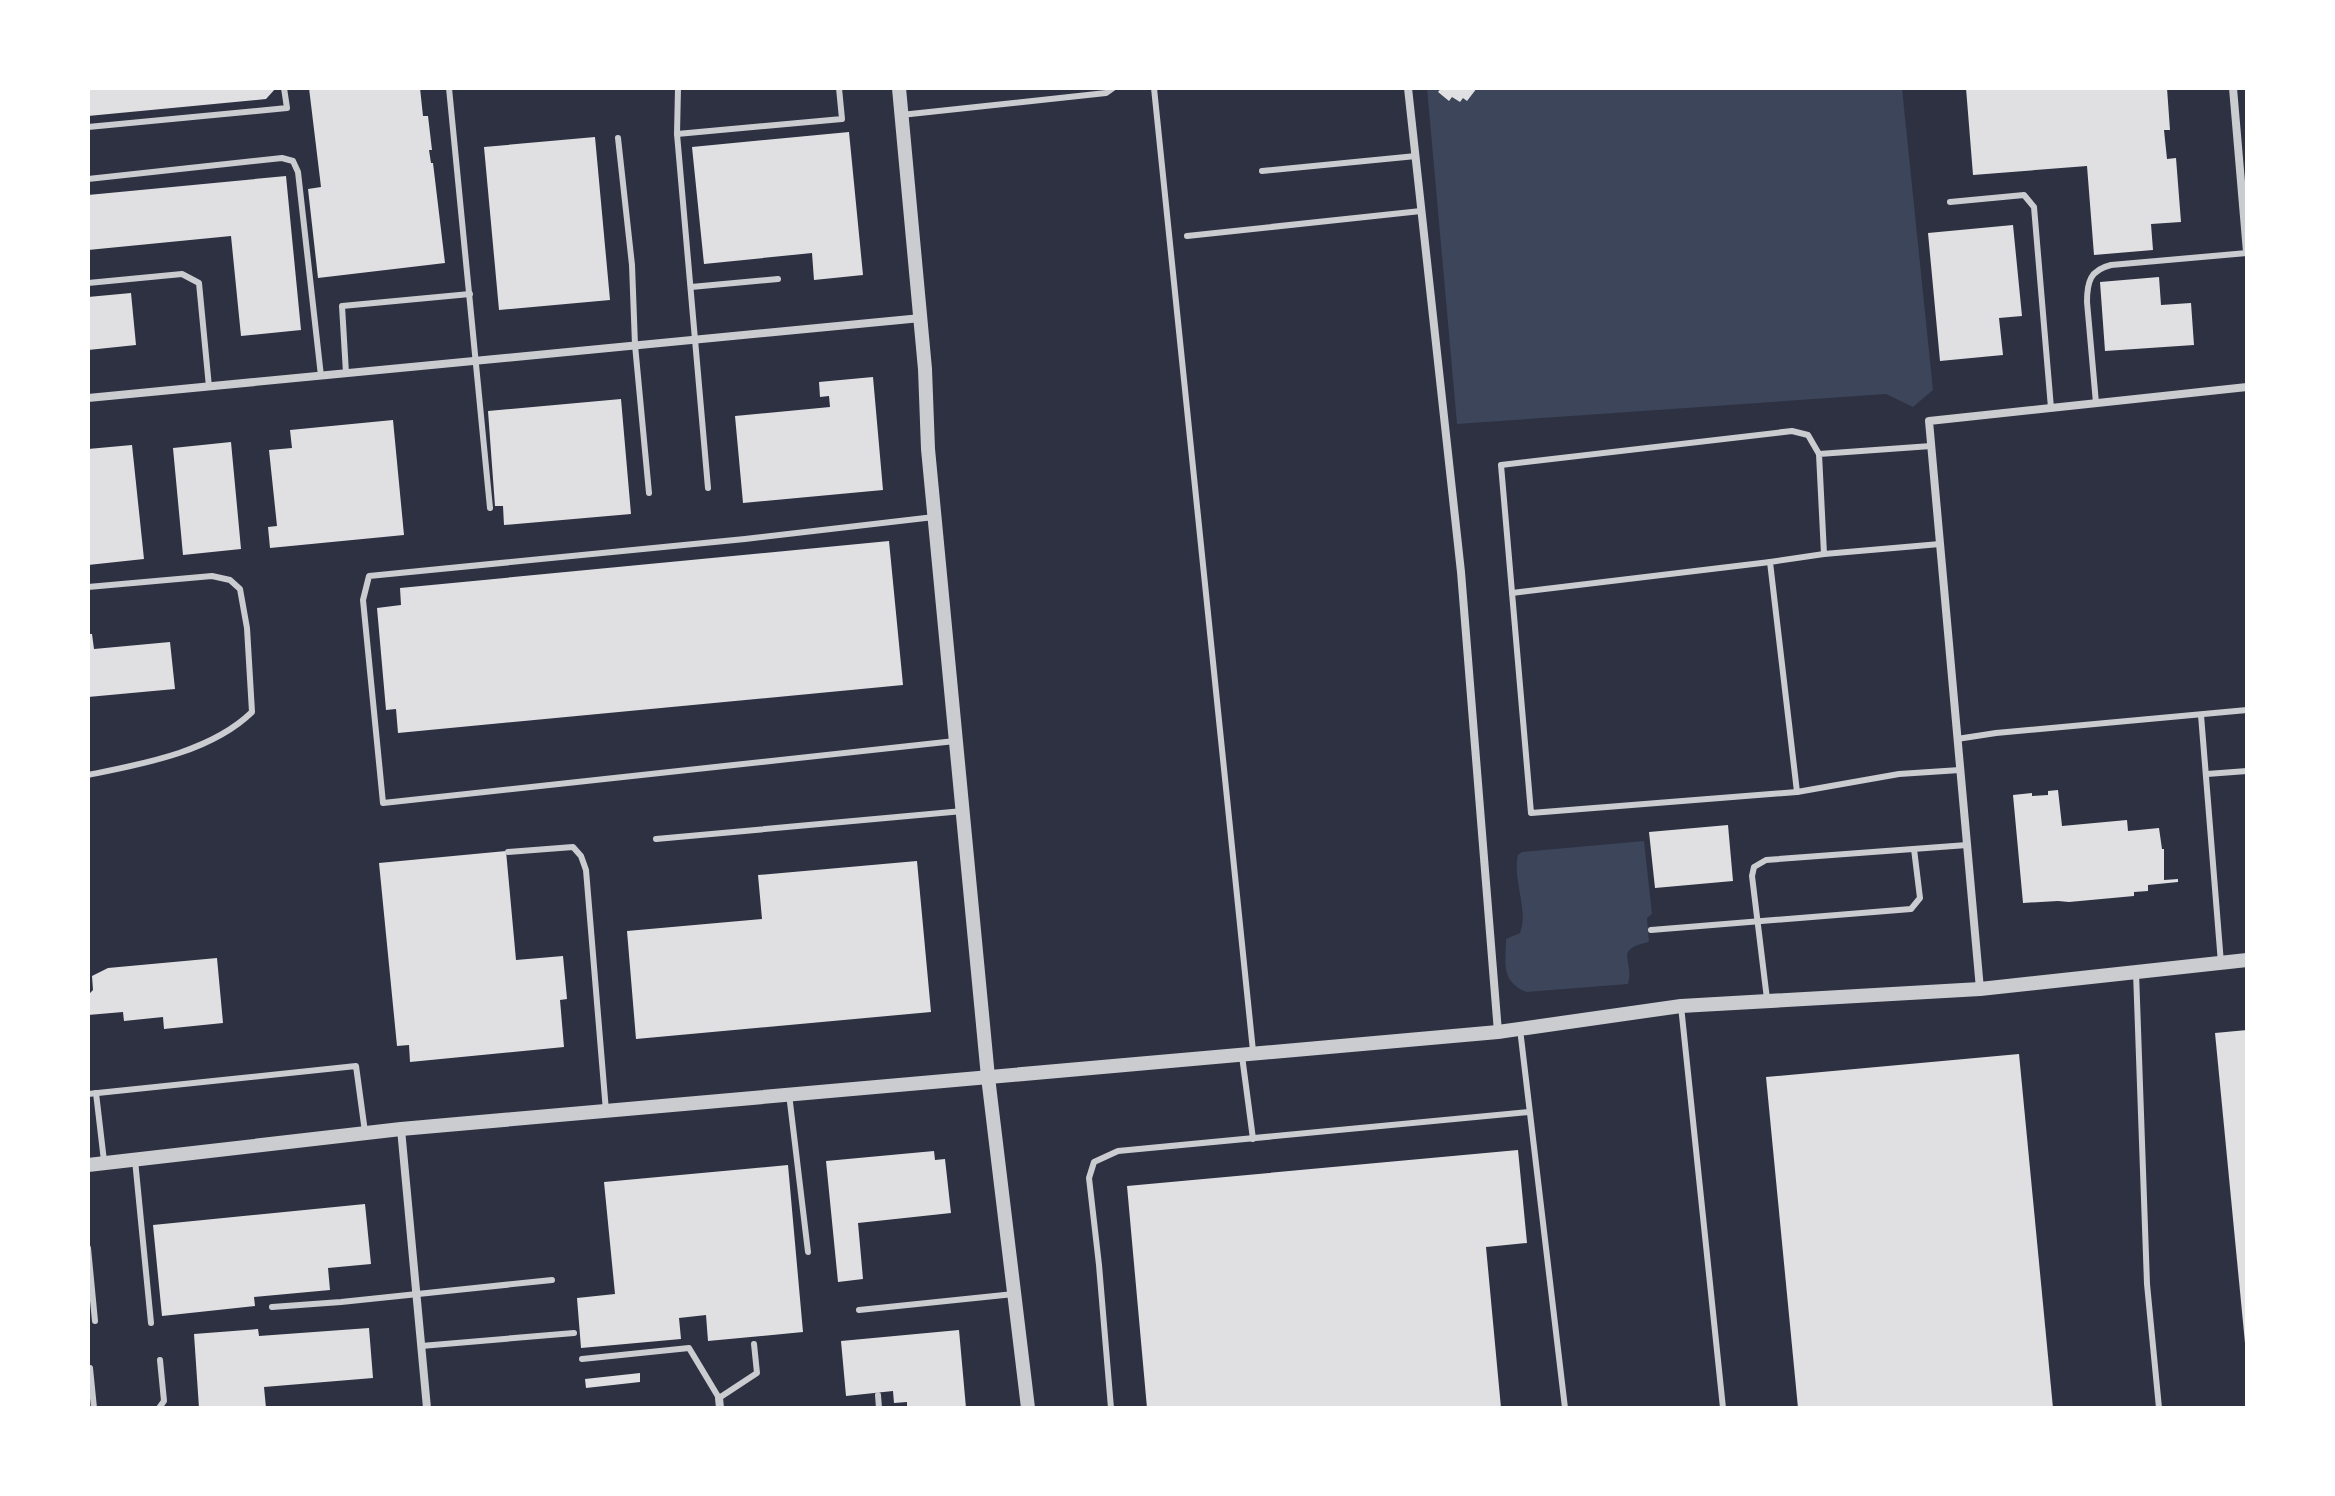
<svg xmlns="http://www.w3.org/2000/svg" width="2335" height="1496" font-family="Karla,sans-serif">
<rect width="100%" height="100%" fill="#2d3142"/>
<g fill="#3c4559">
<polygon points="1427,88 1902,88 1933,390 1913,407 1886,394 1457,424"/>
<path d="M1644,841l8,73 -5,4 2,24c-37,8 -14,18 -21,42l-102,8c-26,-12 -20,-28 -20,-53l14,-6c9,-23 -8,-53 -2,-78l4,-3z"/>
</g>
<g fill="#e0e0e3">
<polygon points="88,88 276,88 266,99 88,116"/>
<polygon points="309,88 420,88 423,116 428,116 432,150 429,150 431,163 433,163 445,263 318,278 308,189 321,187"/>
<polygon points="1441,88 1477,88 1467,101 1463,98 1460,102 1452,97 1449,101 1438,92"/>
<polygon points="1966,88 2167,88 2170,130 2164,130 2167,159 2176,158 2181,222 2151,224 2153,250 2094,255 2087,166 1973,175"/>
<polygon points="849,132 863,275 814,280 812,253 704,264 692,147"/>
<polygon points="595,137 610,300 499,310 484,147"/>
<polygon points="286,176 301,330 241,336 231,236 88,250 88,195"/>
<polygon points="2013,225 2022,316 1999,318 2003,355 1940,361 1928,233"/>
<polygon points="2159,277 2161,305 2191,303 2194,345 2105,351 2100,282"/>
<polygon points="131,293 136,345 88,350 88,297"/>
<polygon points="873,377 883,490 743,503 735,416 830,407 829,396 820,397 819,382"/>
<polygon points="621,399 631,514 504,525 503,506 495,506 488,411"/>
<polygon points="393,420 404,535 270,548 268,527 277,526 269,450 292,448 290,430"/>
<polygon points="231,442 241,549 183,555 173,448"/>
<polygon points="132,445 144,559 88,565 88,449"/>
<polygon points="889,541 903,685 398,733 396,709 386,710 377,608 401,605 400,588"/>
<polygon points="88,634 92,634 94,649 170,642 175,689 88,697"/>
<polygon points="2058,790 2062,826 2127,820 2128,831 2159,828 2162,849 2164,849 2164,880 2178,879 2178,882 2148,885 2148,891 2134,892 2134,896 2069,902 2058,901 2023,903 2013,795 2032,793 2032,796 2048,795 2048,791"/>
<polygon points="1728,825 1733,881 1655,888 1649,832"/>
<polygon points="506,851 516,960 563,956 567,999 560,1000 564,1047 410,1062 409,1045 397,1046 379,863"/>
<polygon points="917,861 931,1012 636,1039 627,931 762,919 758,875"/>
<polygon points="217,958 223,1023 164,1029 163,1017 124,1021 123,1012 88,1015 88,995 93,990 92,976 108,968"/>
<polygon points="2247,1030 2247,1343 2245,1343 2215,1033"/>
<polygon points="2019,1054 2053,1408 1798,1408 1766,1077"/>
<polygon points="1518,1150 1527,1243 1486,1247 1501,1408 1147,1408 1127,1186"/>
<polygon points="934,1151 935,1160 945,1159 951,1213 858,1223 863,1279 838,1282 826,1161"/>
<polygon points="788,1165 803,1332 708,1341 706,1315 679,1318 681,1339 581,1348 577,1298 615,1294 604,1182"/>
<polygon points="365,1204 371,1264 328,1268 330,1290 254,1297 255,1306 162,1316 153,1225"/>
<polygon points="369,1328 373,1378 264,1387 266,1408 199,1408 194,1334 258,1329 259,1336"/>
<polygon points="959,1330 966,1408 907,1408 907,1402 894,1403 893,1391 846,1396 841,1341"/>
<polygon points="640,1373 640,1382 586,1388 585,1379"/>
</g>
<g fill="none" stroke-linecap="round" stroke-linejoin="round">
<g stroke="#caccd0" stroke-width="6">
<polyline points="449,88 490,508"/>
<polyline points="678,88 677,134 708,488"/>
<polyline points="1154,88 1253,1051"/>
<polyline points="901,115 1106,93 1113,88"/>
<polyline points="88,127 287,108 284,88"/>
<polyline points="677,134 842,119 839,88"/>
<polyline points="618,138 632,265 635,345 649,493"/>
<polyline points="1262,171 1416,156"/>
<polyline points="88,179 282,158 293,161 298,172 321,376"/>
<polyline points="1950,202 2024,195 2034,207 2051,408"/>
<polyline points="1187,236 1421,211"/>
<polyline points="88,283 182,274 199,283 209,387"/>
<polyline points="691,287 778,279"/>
<polyline points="346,373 342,306 470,294"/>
<path d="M2096,403l-9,-101c0,-20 3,-32 24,-37l136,-12"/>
<polyline points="934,517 745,539 369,576 363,600 383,803 955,741"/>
<polyline points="1940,544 1824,554 1770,562 1797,792 1899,774 1960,770"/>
<polyline points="1824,554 1819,454 1931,446"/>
<path d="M88,587l124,-11 18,4 10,9 7,39 5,84c-41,40 -110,52 -164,63"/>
<polyline points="1512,593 1770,562"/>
<polyline points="2201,715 2221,963"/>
<polyline points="1957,739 1996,733 2247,710"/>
<polyline points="2207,774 2247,771"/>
<polyline points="1797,792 1531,813 1501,465 1792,431 1808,435 1819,454"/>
<polyline points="656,839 963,811"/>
<polyline points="508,852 573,847 581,856 586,870 606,1111"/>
<polyline points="1651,930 1911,909 1920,898 1914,849"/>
<polyline points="2136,972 2147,1284 2159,1408"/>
<polyline points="1767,999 1752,876 1754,867 1766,860 1967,845"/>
<polyline points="1681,1006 1723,1408"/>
<polyline points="1520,1029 1565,1408"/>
<polyline points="1242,1056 1253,1139"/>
<polyline points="96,1093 104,1161"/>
<polyline points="88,1094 356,1066 365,1132"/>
<polyline points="789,1094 808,1252"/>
<polyline points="135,1160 151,1323"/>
<polyline points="88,1248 95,1321"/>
<polyline points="272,1307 341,1302 552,1280"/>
<polyline points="859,1310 1014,1294"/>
<polyline points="421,1346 574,1333"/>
<polyline points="582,1359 689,1348 719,1398 757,1373 754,1344"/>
<polyline points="90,1368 94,1408"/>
<polyline points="878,1395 879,1408"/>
<polyline points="159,1408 164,1401 160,1360"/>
<polyline points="1111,1408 1099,1265 1089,1178 1094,1162 1118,1151 1529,1112"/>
</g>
<g stroke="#caccd0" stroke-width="8">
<polyline points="1408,88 1461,572 1498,1032"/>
<polyline points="2233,88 2247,252"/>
<polyline points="88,398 921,318"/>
<polyline points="1980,989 1929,421 2247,387"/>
<polyline points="401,1129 427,1408"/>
<polyline points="719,1398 720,1408"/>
</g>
<g stroke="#caccd0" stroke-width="14">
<polyline points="899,88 925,369 928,449 988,1077 1028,1408"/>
<polyline points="88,1165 401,1129 1498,1032 1681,1006 1980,989 2247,960"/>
</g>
</g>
<rect width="2335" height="1496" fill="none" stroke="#ffffff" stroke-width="180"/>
</svg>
